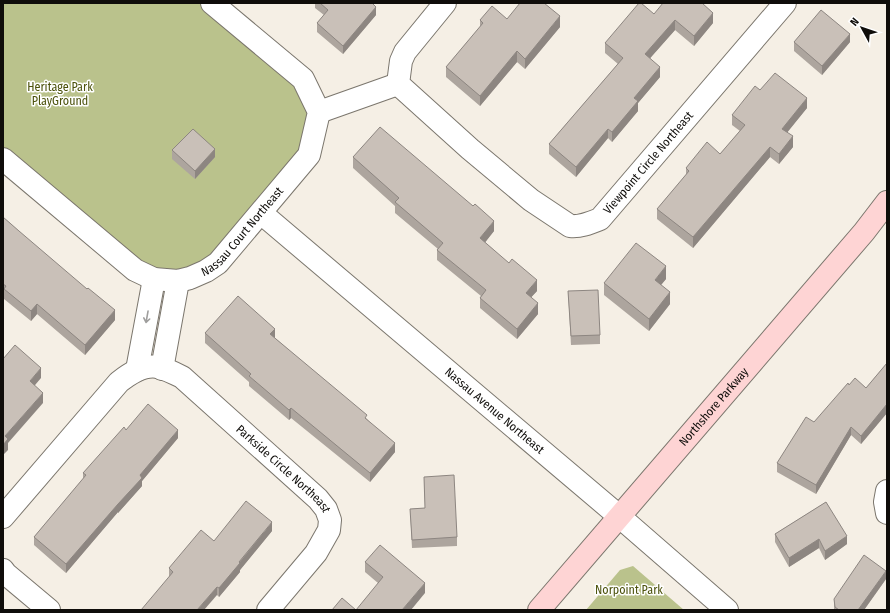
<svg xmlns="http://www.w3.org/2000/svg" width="890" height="613" font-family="'Fira Sans Condensed',sans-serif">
<rect width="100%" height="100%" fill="#f5efe5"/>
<g fill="#bac28c">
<polygon points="3,3 212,3 303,79 319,112 309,155 218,263 154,279 3,157"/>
<polygon points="633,566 684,610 586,610 620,570"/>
</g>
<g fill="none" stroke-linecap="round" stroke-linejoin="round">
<defs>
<g id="street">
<path id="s1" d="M445,3l-40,49 -4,9 -3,23 72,65 61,51 39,26c11,1 20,-3 30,-7l185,-216"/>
<polyline points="319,112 398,84"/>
<path id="s2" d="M3,159l132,111 19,9 24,2 12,-3 16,-7 12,-8 91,-108 10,-43 -16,-33 -91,-76"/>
<path id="s3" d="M261,213l359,304 107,93"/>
<polyline points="162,369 178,281"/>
<polyline points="137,370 154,279"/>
<polyline points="887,491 885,502 887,513"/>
<path id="s4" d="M3,517l116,-135c10,-8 25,-18 39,-15 8,2 16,6 24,10l136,122 8,10 4,11 -1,10 -13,23 -48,57"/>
<polyline points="3,570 6,574 49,610"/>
</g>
<g id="secondary">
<path id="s5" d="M539,610l325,-378 23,-30"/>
</g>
</defs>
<use href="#street" stroke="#7b766d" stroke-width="24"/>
<use href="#secondary" stroke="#7b766d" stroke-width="24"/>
<use href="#street" stroke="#fff" stroke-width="22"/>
<use href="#secondary" stroke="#fed4d4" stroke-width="22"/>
</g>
<g fill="#ada59e">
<polygon points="315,3 372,3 376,15 343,54 317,32 317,23 324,15 315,8"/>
<polygon points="654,14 713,23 694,46 675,30 650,58 660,77 638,103 638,111 612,142 608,138 576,177 549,154 549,144 618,64 605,53 605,43"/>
<polygon points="507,19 560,27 525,69 517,62 480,106 446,77 446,67 480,27 480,20"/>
<polygon points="794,42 850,42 822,75 794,51"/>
<polygon points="760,90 807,108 787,132 793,147 779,164 770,157 693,248 657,219 657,209 686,175 686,168 720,154 740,131 732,125 732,115"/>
<polygon points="172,150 215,157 195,179 172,159"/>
<polygon points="353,157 494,231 485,242 537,291 531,297 538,314 517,339 480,308 480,298 481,296 437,260 437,250 438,249 395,213 395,206 353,168"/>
<polygon points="3,217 115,320 85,355 37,314 31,321 4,299 4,295 3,294"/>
<polygon points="666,279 661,285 670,304 649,331 604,295 604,283"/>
<polygon points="568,291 600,335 600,344 571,345"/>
<polygon points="205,333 275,338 367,419 395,452 370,482 291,418 289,420 249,386 249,382 205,343"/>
<polygon points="887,363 887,413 861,444 851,435 816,494 777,472 777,463 814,422 849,385 866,388"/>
<polygon points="126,430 178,438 142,481 142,486 118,513 118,512 66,573 34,545 34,537 83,479 83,473"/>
<polygon points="424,477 457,537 457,546 412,548 410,509 425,508"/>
<polygon points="826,502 847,544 825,560 819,548 789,567 775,542 775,534"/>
<polygon points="272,531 240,570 240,572 219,597 217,595 169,577 169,568 214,541"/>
<polygon points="365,562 425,593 378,583 365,572"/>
<polygon points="886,579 864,610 834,610 834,599"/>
</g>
<g fill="#8d8681">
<polygon points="376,7 376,15 343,54 343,46"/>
<polygon points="713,13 713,23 694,46 694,36"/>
<polygon points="560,16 560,27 525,69 525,59"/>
<polygon points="675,20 675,30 645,64 645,54"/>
<polygon points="850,34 850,42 822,75 822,66"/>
<polygon points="517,51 517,62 480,106 480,96"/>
<polygon points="660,67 660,77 638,103 638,111 612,142 612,132 634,98"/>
<polygon points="807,98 807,108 782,139 782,129"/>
<polygon points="608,129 608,138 576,177 576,167"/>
<polygon points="793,136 793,147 779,164 779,154"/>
<polygon points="770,147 770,157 693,248 693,237"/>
<polygon points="215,149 215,157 195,179 195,171"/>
<polygon points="494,221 494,231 480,249 480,238"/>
<polygon points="666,266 666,279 655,292 655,280"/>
<polygon points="537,280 537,291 526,303 526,293"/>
<polygon points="670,292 670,304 649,331 649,319"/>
<polygon points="538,303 538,314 517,339 517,329"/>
<polygon points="37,304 37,314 31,321 31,311"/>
<polygon points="115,310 115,320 85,355 85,345"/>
<polygon points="275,329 275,339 270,334"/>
<polygon points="41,368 41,378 30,391 30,381"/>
<polygon points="43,393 43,403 8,443 8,450 3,455 3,445 5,436"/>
<polygon points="887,404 887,413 861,444 861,436"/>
<polygon points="291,408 291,418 289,420 289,410"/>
<polygon points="851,427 851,435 816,494 816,485"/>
<polygon points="178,430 178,438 142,481 142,486 118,513 118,504 140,475"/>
<polygon points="395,443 395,452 370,482 370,473"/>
<polygon points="118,504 118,512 66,573 66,564"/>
<polygon points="272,522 272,531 240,570 240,572 219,597 219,588"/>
<polygon points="847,536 847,544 825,560 825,551"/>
<polygon points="819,539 819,548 789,567 789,558"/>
<polygon points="886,571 886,579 864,610 858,610"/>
<polygon points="425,583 425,593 411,610 402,610"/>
<polygon points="217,587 217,595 204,610 197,610"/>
</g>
<g fill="#c9c0b8" stroke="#8d8681">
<polygon points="320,3 372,3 376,7 343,46 317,23 328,10"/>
<polygon points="520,3 544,3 560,16 525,59 517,51 480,96 446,67 483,23 480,20 492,6 507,19"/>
<polygon points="639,3 641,3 654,14 663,3 702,3 713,13 694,36 675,20 645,54 660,67 634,98 638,101 612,132 608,129 576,167 549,144 623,58 605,43"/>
<polygon points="821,10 850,34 822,66 794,42"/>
<polygon points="775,73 807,98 782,129 793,136 779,154 770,147 693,237 657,209 689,171 686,168 707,142 720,154 745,125 732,115 755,86 760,90"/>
<polygon points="380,127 473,206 475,204 494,221 480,238 509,263 512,259 537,280 526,293 538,303 517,329 480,298 486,290 437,250 443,243 395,202 399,198 353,157"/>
<polygon points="193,129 215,149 195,171 172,150"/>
<polygon points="3,217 19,231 87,289 88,288 115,310 85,345 37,304 31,311 4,289 6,286 3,284"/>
<polygon points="636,243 666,266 655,280 670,292 649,319 604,283"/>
<polygon points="598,290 600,335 571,336 568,291"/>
<polygon points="238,296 275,329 270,334 367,415 365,418 395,443 370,473 291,408 289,410 249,376 251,374 205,333"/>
<polygon points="15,345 41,368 30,381 43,393 5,436 8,439 3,445 3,359"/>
<polygon points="887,363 887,404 861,436 851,427 816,485 777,463 806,417 814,422 848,383 849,385 855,378 866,388"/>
<polygon points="148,404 178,430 140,475 142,478 118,504 66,564 34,537 86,475 83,473 124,427 126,430"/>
<polygon points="454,475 457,537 412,540 410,509 425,508 424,477"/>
<polygon points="246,501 272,522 239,562 240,563 219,588 217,587 197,610 141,610 173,572 169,568 201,530 214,541"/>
<polygon points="826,502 847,536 825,551 819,539 789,558 775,534"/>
<polygon points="380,545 425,583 402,610 332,610 342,598 356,610 383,577 365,562"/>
<polygon points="864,555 886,571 858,610 839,610 835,607 834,599"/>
</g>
<defs><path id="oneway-shaft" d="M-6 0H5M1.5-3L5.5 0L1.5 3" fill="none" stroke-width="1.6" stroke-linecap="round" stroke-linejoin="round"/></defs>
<use stroke="#9f9e9d" href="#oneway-shaft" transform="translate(147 317) rotate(100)"/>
<g text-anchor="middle" stroke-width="3" stroke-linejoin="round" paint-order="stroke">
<g font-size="12" fill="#4b510b" stroke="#fff">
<text x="60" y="91">Heritage Park<tspan x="60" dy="14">PlayGround</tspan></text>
<text x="629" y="594">Norpoint Park</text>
</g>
<g font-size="12" fill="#0f0d0a" stroke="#fff">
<text dy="4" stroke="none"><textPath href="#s1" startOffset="425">Viewpoint Circle Northeast</textPath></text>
<text dy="4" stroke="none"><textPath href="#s2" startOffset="301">Nassau Court Northeast</textPath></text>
<text dy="4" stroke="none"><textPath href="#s5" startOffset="268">Northshore Parkway</textPath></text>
<text dy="4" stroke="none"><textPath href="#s3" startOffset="306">Nassau Avenue Northeast</textPath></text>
<text dy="4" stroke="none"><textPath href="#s4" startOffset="384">Parkside Circle Northeast</textPath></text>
</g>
</g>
<rect width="890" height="613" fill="none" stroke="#0f0d0a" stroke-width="8"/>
<g transform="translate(862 28) rotate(310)" stroke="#ffffff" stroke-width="3" paint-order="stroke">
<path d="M0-3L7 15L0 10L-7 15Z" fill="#0f0d0a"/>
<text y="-6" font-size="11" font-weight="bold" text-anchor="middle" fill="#0f0d0a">N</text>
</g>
</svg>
